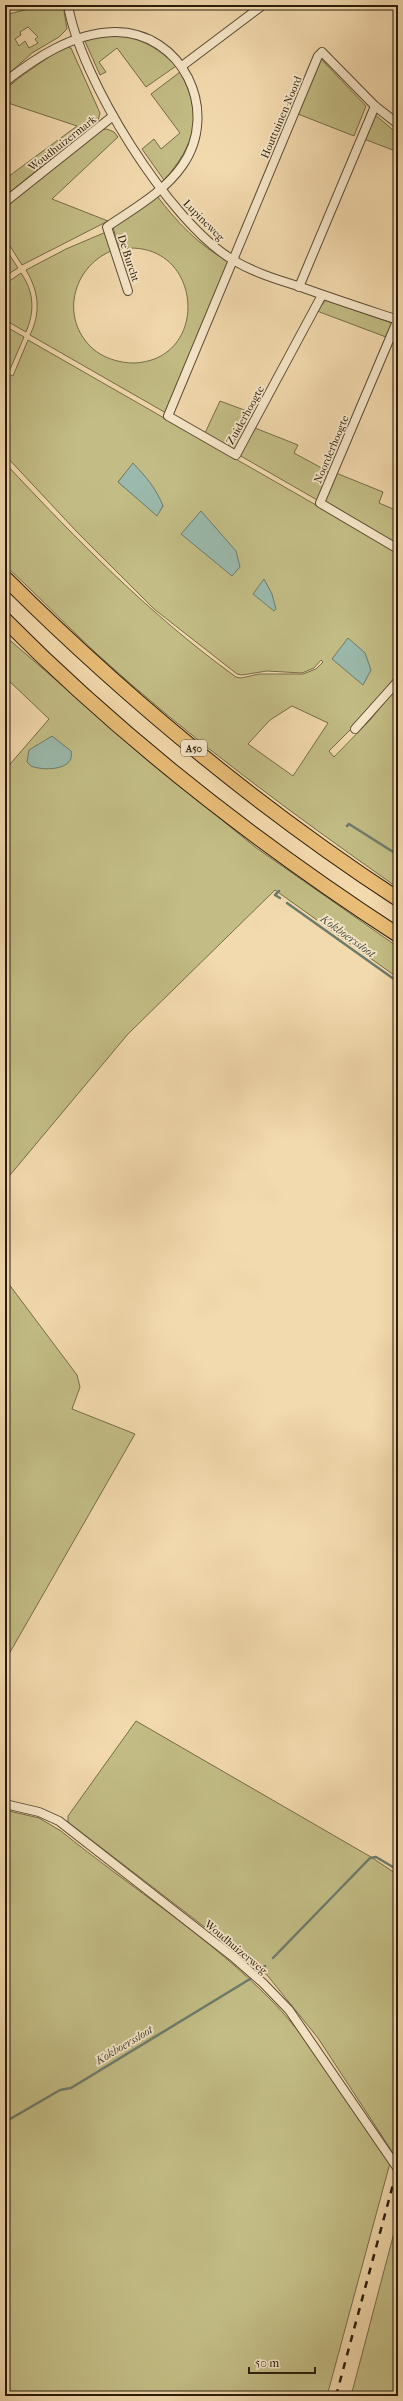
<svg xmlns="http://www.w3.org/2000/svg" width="403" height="2401" font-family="'IM FELL French Canon',serif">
<rect width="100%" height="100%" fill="#f3daae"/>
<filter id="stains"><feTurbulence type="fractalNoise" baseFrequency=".005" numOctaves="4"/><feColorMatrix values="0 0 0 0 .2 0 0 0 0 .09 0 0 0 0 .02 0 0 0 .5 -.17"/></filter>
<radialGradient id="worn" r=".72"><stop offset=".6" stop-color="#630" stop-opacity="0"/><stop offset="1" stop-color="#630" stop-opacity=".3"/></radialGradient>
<g fill="#c3bd85" stroke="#766c48" fill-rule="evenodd">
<path d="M44,5h19l4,24 -8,8 -27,16 -27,24v-62zM28,27l10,10 -3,2 3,4 -9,5 -4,-7 -6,5 -4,-7 6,-4 -1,-3z"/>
<path d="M108,35c27,0 49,11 68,31l-30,21 -29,-39 -18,14 7,10 -6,3 -16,-36z"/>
<polygon points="66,47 71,48 100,113 98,121 5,196 5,179 77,126 5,102 5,90 20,77 59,50"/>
<polygon points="321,59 366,106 354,136 298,114"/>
<path d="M180,72c24,43 15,73 -16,108l-22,-31 12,-10 7,10 19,-16 -29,-39z"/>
<polygon points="374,114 398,134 398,152 364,139"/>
<polygon points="107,129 114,132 118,137 52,199 108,221 22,265 5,238 5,205 100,130"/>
<path d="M157,196c19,25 42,50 71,65l-62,152 -136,-78c11,-23 9,-43 -4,-65l40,-21 40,-17 5,19c-39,17 -51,67 -19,97 11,10 27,15 42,15 79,-3 69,-127 -15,-114l-6,-22z"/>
<polygon points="5,248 18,268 5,276"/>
<path d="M21,273c13,19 14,38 5,59l-21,-12v-36z"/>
<polygon points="326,300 392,323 386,337 317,311"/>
<path d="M5,326l19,11 -16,37 5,2 15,-36 370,212v121l-32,41 -37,37 5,6 37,-38 27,-33v202c-104,-73 -208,-149 -302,-235 -31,-29 -60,-59 -91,-88v-102c72,77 145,152 231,214l5,1 18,-4h44l13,-5 7,-7 -2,-2 -7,8 -12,5 -35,-2 -25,4 -5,-1 -83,-65 -77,-77 -72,-77zM133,464l30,42 -6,9 -39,-33zM292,706l36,17 -35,53 -45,-32 22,-24z"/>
<polygon points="220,401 255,414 234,451 205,433"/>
<polygon points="255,428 298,445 294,453 329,472 319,501 239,455"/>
<polygon points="336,473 383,492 379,503 398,511 398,545 325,501"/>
<polygon points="5,636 138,751 255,847 398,947 398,978 275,890 128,1034 5,1181 5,770 49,719 5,677"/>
<polygon points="5,1279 77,1375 80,1387 72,1409 135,1434 5,1661"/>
<polygon points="136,1721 371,1857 398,1875 398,2143 395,2156 318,2038 267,1975 68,1822 68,1816"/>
<path d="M5,1810l34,8 22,13c70,57 149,106 212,171 43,45 81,109 117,161l-63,233h-322z"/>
<polygon points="398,2217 398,2396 351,2396 395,2229"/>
</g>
<g fill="#9bbaad" stroke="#6d7b6c">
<path d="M133,463c13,14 23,25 30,43l-6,10 -39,-34z"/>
<polygon points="201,511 236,551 240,567 232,576 181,534"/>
<polygon points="264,579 272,594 276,609 274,611 253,594"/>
<polygon points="348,638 365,653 371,670 363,685 332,659"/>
<path d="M52,736l19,15c5,20 -29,20 -40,15l-4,-4 2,-12z"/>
</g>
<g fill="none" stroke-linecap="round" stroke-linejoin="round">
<g stroke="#6d7b6c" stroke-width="2.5">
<polyline points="347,826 349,824 398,855"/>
<polyline points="279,891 275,895 280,898"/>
<polyline points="287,903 398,982"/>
<polyline points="273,1958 370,1858 376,1857 398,1870"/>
<polyline points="260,1973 265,1966"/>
<polyline points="5,2122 60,2090 71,2088 250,1979"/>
</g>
<defs>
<g id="minor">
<path d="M68,5c12,73 101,217 165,255 20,12 42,19 65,26 33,12 67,23 100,34"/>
<polyline points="182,66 263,5"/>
<path d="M5,82c30,-24 68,-49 109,-50 68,-1 107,79 68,134 -18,26 -49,43 -75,61l21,64"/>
<polyline points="5,202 113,116"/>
<polyline points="299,287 375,106"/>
<polyline points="322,295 236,455 168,416 318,56 322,52 375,106 398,124"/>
<polyline points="398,319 320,503 398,549"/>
<polyline points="355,729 398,681"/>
<polyline points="5,1804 39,1812 59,1821 232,1956 263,1983 289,2010 398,2169"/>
</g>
<g id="motorway">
<path d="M5,578c120,119 251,228 393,321"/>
<path d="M5,620c116,117 255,225 393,315"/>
</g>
</defs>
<use href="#minor" stroke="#5c4c34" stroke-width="10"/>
<use href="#motorway" stroke="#291c0b" stroke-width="16"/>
<use href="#minor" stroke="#f7e7ca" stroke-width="8"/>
<use href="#motorway" stroke="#eabd77" stroke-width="14"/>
<polyline stroke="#291c0b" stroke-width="2.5" stroke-dasharray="7 7" stroke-linecap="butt" points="336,2396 398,2166"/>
</g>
<g text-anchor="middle" stroke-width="3.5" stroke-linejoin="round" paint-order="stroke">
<rect fill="#f7e7ca" stroke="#675944" stroke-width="1" x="181" y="740" width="26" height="16" rx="3"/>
<g font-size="10" font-weight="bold" fill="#291c0b">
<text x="194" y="752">A50</text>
</g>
<g font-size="11" fill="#291c0b" stroke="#f7e7ca">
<text transform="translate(281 117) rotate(-67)" y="4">Houttuinen-Noord</text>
<text transform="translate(62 143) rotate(-38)" y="4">Woudhuizermark</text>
<text transform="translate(204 220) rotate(45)" y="4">Lupineweg</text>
<text transform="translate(129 258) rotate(72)" y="4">De Burcht</text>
<text transform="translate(245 415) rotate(-61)" y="4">Zuiderhoogte</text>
<text transform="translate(331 449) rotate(-67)" y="4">Noorderhoogte</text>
<text transform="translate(236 1947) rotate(40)" y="4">Woudhuizerweg</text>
</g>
<g font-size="12" font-style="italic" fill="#4b4b3c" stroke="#f7e7ca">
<text transform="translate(348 936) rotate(36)" y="4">Kokboerssloot</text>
<text transform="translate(124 2045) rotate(-31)" y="4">Kokboerssloot</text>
</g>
</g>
<rect width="403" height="2401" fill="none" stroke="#f3daae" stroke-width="20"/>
<rect x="6" y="6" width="391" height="2389" fill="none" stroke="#291c0b" stroke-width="2"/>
<rect x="10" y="10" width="383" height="2381" fill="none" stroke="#291c0b"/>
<path d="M249 2367v6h66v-6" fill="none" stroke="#291c0b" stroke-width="2"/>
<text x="255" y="2367" font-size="12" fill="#291c0b" stroke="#f7e7ca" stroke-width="3" paint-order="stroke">50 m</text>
<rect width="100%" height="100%" filter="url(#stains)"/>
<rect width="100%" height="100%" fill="url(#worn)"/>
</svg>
